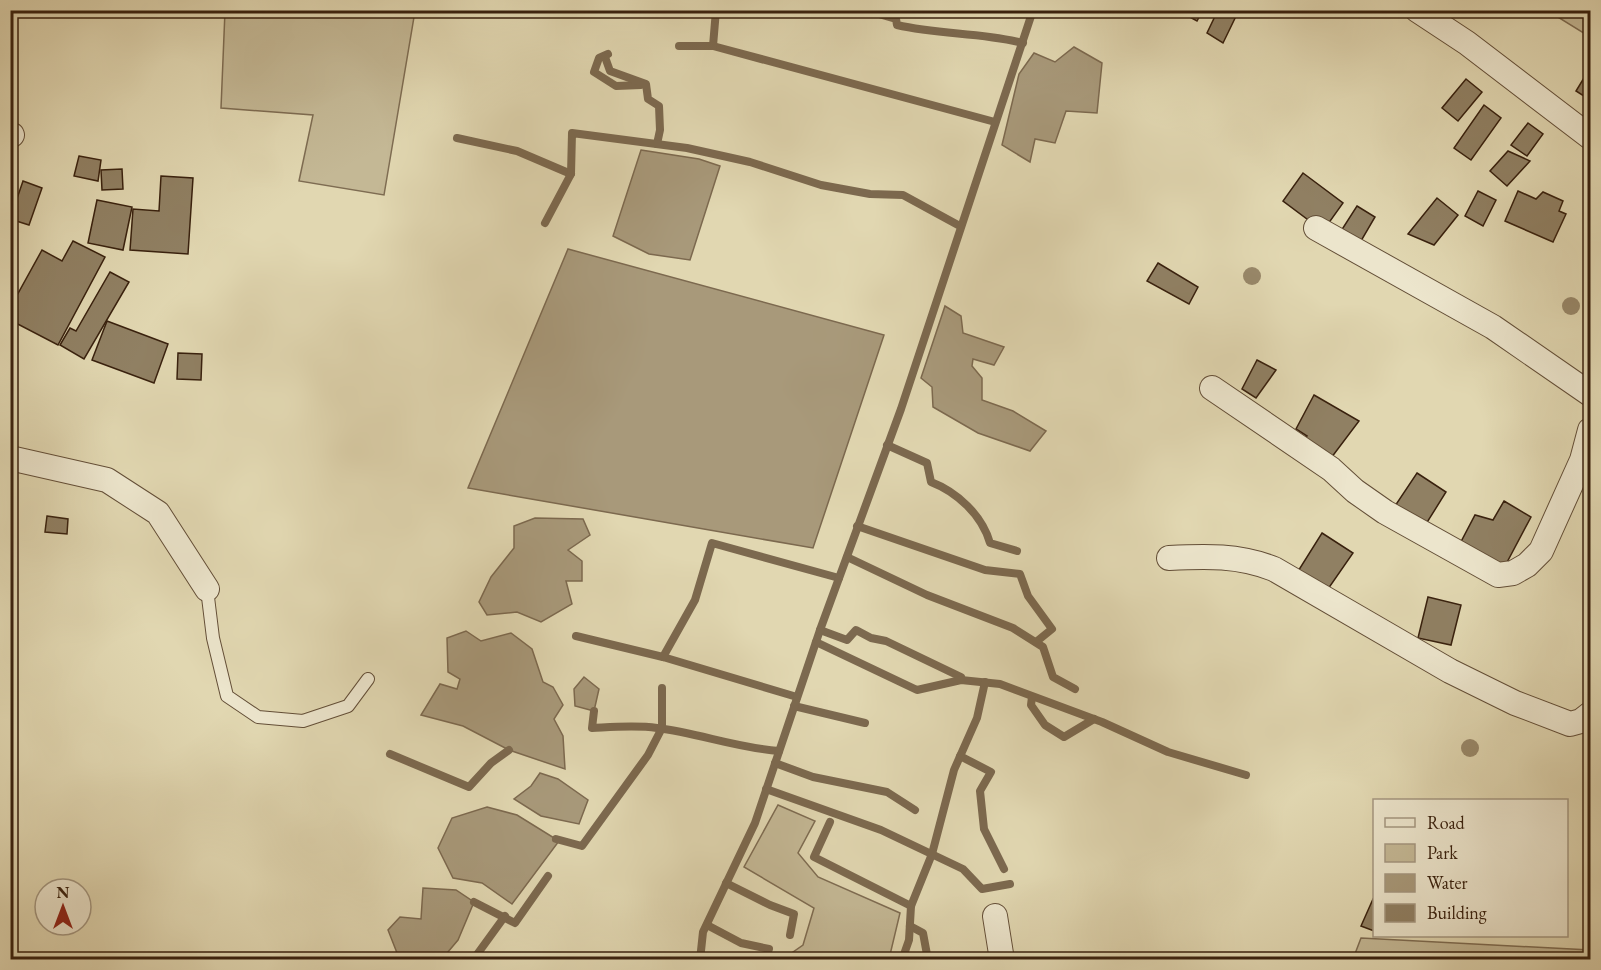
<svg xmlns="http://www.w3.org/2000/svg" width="1601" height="970" font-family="'EB Garamond',serif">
<rect width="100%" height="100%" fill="#e1d7b1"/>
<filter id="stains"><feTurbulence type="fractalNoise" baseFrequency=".00333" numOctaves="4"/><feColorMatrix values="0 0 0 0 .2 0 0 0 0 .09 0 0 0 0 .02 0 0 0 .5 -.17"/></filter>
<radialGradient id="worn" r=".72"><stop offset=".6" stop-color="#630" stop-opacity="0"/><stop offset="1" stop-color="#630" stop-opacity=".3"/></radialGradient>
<g fill="#c4b895" stroke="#7e6c52" stroke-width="1.5">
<polygon points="225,11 415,11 384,195 299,181 313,115 221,108"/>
<polygon points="1548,11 1590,11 1590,37"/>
<polygon points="778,805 815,821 798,853 818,877 900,913 889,959 783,959 803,945 814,908 744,867"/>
<polygon points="1361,938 1590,950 1590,959 1353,959"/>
</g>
<g fill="#a8997a" stroke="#7c694f" stroke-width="1.5">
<polygon points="1074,47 1102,63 1097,113 1066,111 1055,143 1035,139 1030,162 1002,145 1019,74 1034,53 1055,62"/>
<polygon points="641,150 699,159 720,166 690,260 649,254 613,236"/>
<polygon points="568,249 884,335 813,548 468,488"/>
<polygon points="945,306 961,316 963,333 1004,347 994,365 973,359 972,366 982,378 982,400 1013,411 1046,431 1030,451 978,433 933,407 932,387 921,378"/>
<polygon points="535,518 583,519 590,535 568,550 582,561 582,581 566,581 572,604 541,622 517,612 487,615 479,602 491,577 514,548 514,526"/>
<polygon points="466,631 481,641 511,633 532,649 543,682 553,687 563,705 554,719 563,736 565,769 509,750 463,726 421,715 440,684 457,689 460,679 448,672 447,638"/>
<polygon points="584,677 599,689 594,711 575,706 574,689"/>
<polygon points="540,773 558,779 588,800 579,824 541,816 514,799 531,786"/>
<polygon points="487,807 517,815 559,841 512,904 482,883 453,878 438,848 452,818"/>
<polygon points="423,888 456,890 474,902 458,940 442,959 399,958 388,930 400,917 421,919"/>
</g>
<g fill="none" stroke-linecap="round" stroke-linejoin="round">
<g stroke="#7c694f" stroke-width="8">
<path d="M865,10l31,9 1,6c43,10 84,7 126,18"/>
<polyline points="679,46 713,46 995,122"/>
<polyline points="713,46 716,10"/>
<polyline points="608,54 599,58 594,72 616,86 641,85"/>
<polyline points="605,57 610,71 646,84 648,99 659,106 660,130 657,144"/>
<polyline points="457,138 517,151 571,174"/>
<polyline points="545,223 571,174 572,133 687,148 750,162 821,185 870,194 903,195 958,225"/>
<path d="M887,445l40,18 4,19c26,10 51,33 59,61l27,8"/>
<polyline points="857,526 985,570 1020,574 1028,596 1052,629 1036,642"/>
<polyline points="847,557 927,595 1013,628 1043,647 1053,677 1075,689"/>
<polyline points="820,630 847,640 856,630 871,638 886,641 961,677"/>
<polyline points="576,636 663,657 797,697"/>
<polyline points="816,642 917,690 961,680 1000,684 1102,722 1168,752 1246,775"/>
<polyline points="663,657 695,600 712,543 839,578"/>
<polyline points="1032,697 1031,705 1045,725 1064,737 1094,719"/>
<polyline points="794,706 865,723"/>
<path d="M594,711l-2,17c21,-1 44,-3 65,0 41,5 80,20 122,23"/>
<polyline points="390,754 469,787 491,763 509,750"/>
<polyline points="960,756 991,772 980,791 984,829 1004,869"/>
<polyline points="775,763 813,777 887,792 915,810"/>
<polyline points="766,789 881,830 963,869 982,889 1010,884"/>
<polyline points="830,822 814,857 911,906"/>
<polyline points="556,839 582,846 648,755 662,728 662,688"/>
<polyline points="726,883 770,905 794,914 790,935"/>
<polyline points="474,902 515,923 548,876"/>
<polyline points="707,925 741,943 769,949"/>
<polyline points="910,926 923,933 928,960"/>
<polyline points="473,960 505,916"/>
<polyline points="700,960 703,932 755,823 820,630 901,409 1033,10"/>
<polyline points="902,960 909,940 911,906 932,854 954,770 977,718 985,682"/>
</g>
</g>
<g fill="#908063" stroke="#39210e" stroke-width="1.5">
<polygon points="1177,10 1203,10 1197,21"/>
<polygon points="1218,10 1239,10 1223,43 1207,33"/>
<polygon points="1590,68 1590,100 1576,91"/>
<polygon points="1466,79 1482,92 1458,121 1442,108"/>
<polygon points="1484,105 1501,118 1471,160 1454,148"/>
<polygon points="1528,123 1543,134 1527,156 1511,145"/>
<polygon points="1508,151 1530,161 1507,186 1490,171"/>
<polygon points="79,156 101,160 98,181 74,176"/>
<polygon points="122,169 123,189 102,190 101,170"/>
<polygon points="1303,173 1343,203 1323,231 1283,201"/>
<polygon points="161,176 193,178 188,254 130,250 133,209 159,211"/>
<polygon points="23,181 42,188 29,225 10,219"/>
<polygon points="1478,191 1496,200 1483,226 1465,216"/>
<polygon points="1518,191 1536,199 1543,192 1563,201 1559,211 1566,214 1553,242 1505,221"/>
<polygon points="1437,198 1458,215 1434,245 1408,234"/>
<polygon points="97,200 132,207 123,250 88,243"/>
<polygon points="1357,206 1375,217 1351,258 1332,245"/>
<polygon points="73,241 105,257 58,345 10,320 10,308 42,250 62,261"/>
<polygon points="1158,263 1198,287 1189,304 1147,281"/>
<polygon points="110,272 129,282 84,359 60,345 70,328 76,331"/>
<polygon points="107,321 168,344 154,383 92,360"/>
<polygon points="178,353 202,354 201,380 177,379"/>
<polygon points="1257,360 1276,370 1256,398 1242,389"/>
<polygon points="1314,395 1359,421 1322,470 1293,453 1307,436 1296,429"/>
<polygon points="1417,473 1446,492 1416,540 1385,521"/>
<polygon points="1504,501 1531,517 1496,583 1453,557 1475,515 1493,520"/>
<polygon points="47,516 68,519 67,534 45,532"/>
<polygon points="1322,533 1353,553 1319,602 1290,584"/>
<polygon points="1428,597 1461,605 1451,645 1418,638"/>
<polygon points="1373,899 1374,900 1374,931 1361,926"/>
</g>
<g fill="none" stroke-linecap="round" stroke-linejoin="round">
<defs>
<polyline id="service" points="207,589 213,638 227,696 258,717 303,721 348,706 368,679"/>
<g id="minor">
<polyline points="1417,10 1467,43 1590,137"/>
<polyline points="10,134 12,135"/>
<polyline points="1316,228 1493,327 1590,394"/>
<polyline points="1212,388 1331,469 1355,491 1385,512 1498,575 1513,573 1527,565 1541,551 1582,460 1590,430"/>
<polyline points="10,458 107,480 158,513 207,589"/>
<path d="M1169,558c37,-2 70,-3 105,11l176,102 65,32 55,21 11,-3 9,-7"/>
<polyline points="995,916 1002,960"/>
</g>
</defs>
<use href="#service" stroke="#634e37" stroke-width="14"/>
<use href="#minor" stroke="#634e37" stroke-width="26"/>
<use href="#service" stroke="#ece5cc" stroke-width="12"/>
<use href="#minor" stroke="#ece5cc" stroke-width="24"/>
</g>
<g fill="#98886a">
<circle cx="1252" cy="276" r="9"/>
<circle cx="1571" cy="306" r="9"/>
<circle cx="1470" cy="748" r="9"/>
</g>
<rect width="1601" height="970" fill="none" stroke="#e1d7b1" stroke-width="36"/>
<rect x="12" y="12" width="1577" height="946" fill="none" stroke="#39210e" stroke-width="3"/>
<rect x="18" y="18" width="1565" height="934" fill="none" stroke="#39210e" stroke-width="1.5"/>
<rect x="1373" y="799" width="195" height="138" fill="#ece5cc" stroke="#a49780" stroke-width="1.5"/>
<rect x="1385" y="818" width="30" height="9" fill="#ece5cc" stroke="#a49780" stroke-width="1.5"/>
<text x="1427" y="829" font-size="18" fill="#39210e">Road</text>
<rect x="1385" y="844" width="30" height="18" fill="#c4b895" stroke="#a49780" stroke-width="1.5"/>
<text x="1427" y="859" font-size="18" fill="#39210e">Park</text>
<rect x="1385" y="874" width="30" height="18" fill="#a8997a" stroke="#a49780" stroke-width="1.5"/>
<text x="1427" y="889" font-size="18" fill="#39210e">Water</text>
<rect x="1385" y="904" width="30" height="18" fill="#908063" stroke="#a49780" stroke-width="1.5"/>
<text x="1427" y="919" font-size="18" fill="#39210e">Building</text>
<g transform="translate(63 907)"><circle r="28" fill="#ece5cc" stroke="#a49780" stroke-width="1.5"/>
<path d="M0-4.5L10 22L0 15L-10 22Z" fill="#8f2418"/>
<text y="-9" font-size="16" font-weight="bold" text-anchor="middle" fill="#39210e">N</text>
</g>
<rect width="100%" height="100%" filter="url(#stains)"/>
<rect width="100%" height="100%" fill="url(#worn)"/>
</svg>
